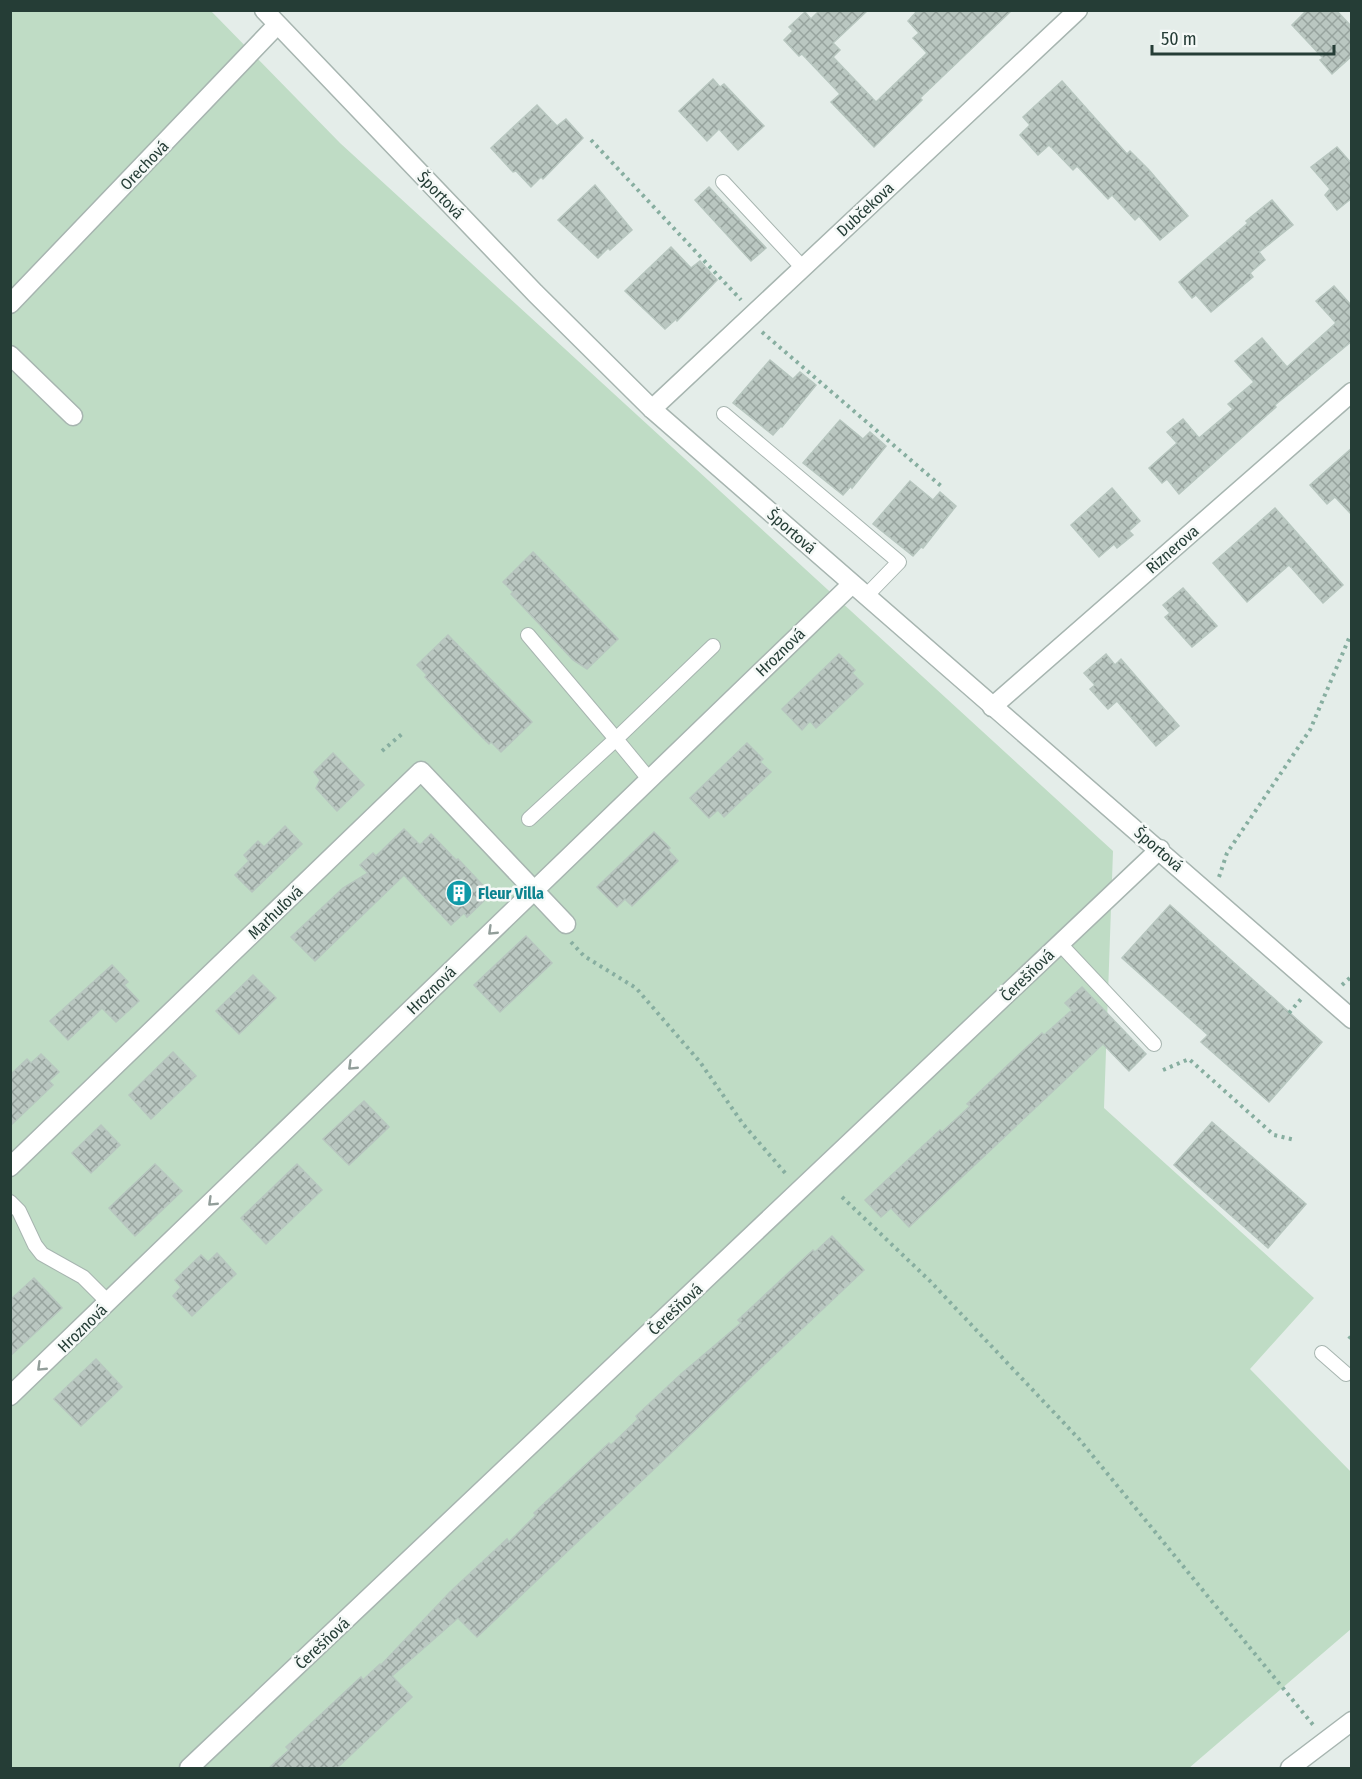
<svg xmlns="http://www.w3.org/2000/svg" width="1362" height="1779" font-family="'Fira Sans Condensed',sans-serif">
<defs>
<pattern id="building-cross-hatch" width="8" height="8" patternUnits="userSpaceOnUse" patternTransform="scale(1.5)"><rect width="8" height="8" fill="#bac7c1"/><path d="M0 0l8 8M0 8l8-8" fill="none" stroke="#97a39e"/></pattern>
</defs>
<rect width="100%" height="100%" fill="#e4ede9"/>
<polygon fill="#bfdcc5" points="11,11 211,11 340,143 1113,851 1104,1108 1314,1298 1250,1369 1351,1472 1351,1629 1189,1768 11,1768"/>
<g fill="url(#building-cross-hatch)" stroke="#b7c6bf" stroke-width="1.5">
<polygon points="820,10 868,10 833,43 840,50 833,57 876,102 927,53 913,38 919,33 908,21 918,10 1012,10 920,98 922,100 874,147 831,102 840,94 802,54 799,56 784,40 793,31 789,27 805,12 811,19"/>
<polygon points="1307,10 1336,10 1352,27 1352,56 1332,74 1320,60 1323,58 1292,25"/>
<polygon points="713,79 720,87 724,84 764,126 738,150 719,129 707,141 679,111"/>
<polygon points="1062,81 1127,154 1130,151 1149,170 1188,216 1160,240 1139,216 1135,220 1112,195 1108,199 1077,166 1073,170 1049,145 1038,155 1020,135 1030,125 1023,117"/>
<polygon points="537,105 557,126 566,119 583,138 543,179 541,177 531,187 516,171 513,172 491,148"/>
<polygon points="1337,147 1352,164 1352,198 1337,210 1325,195 1330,189 1311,167"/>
<polygon points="595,185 632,230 610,250 608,248 598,258 558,220"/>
<polygon points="709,187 766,248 751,261 695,200"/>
<polygon points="1272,200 1293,225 1259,252 1265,260 1250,273 1253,277 1211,312 1196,295 1192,298 1179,282 1248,223 1246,221"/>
<polygon points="671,247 691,268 700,261 717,280 677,321 676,319 665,329 625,291"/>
<polygon points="1334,286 1352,306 1352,341 1275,405 1276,407 1179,494 1167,479 1162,483 1149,468 1177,443 1167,432 1183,419 1199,438 1233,409 1228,404 1254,382 1235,361 1262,338 1287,367 1336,323 1316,301"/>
<polygon points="770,360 793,379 800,372 816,385 782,427 781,426 773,435 733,403"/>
<polygon points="840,420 863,439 870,432 886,446 852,488 851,486 843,495 803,463"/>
<polygon points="1352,448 1352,515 1335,497 1327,504 1310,485"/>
<polygon points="910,481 933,500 940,492 956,506 923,548 921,547 913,556 873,524"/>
<polygon points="1112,488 1140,521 1129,531 1133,535 1117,548 1114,544 1099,557 1071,525"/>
<polygon points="1275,508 1343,585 1323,603 1289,565 1247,602 1213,563"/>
<polygon points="533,552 618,639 587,669 573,660 511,594 513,592 503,582"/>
<polygon points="1183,588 1217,626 1192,647 1165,617 1170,613 1163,605"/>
<polygon points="448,635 532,722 501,752 491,742 489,744 471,726 425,677 427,675 417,665"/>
<polygon points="839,654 855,670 852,673 863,684 816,728 810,721 802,730 782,709"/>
<polygon points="1106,654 1115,665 1121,659 1179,726 1156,746 1117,701 1108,709 1090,689 1095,685 1084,673"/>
<polygon points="747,743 763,759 760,762 771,772 724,817 718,810 709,818 690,798"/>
<polygon points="333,753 364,785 337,811 316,788 320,780 314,772"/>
<polygon points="285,826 302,844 252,892 235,875 249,861 244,855 258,841 264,847"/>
<polygon points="404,829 420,845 431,834 456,860 458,859 491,894 467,917 464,913 451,925 404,875 315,961 291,937 343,888 368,873 360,865 373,853 376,856"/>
<polygon points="654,832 670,848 668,850 678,861 632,906 625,899 617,907 597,887"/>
<polygon points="1170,905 1322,1042 1269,1102 1201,1042 1208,1035 1122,958"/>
<polygon points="526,936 552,963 500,1012 474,985"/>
<polygon points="112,965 128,982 124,985 139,1001 116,1022 102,1008 68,1040 50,1021"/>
<polygon points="253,975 276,998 239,1034 216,1011"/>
<polygon points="1082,987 1146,1054 1129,1071 1103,1044 909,1227 891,1208 881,1217 865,1200 940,1130 942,1132 970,1106 967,1104 1011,1062 1042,1033 1044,1035 1072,1010 1065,1003"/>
<polygon points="173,1052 196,1076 151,1119 129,1095"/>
<polygon points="41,1054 59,1072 49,1081 53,1085 10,1126 10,1075 27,1059 31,1063"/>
<polygon points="364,1101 389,1127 349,1165 323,1139"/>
<polygon points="1212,1122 1306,1204 1268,1248 1174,1165"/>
<polygon points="101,1125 120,1145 91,1173 72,1153"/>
<polygon points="155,1164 182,1191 135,1236 109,1208"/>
<polygon points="297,1164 322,1190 266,1244 241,1218"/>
<polygon points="832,1236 864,1270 477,1637 458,1618 392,1676 412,1697 337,1768 269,1768 289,1750 286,1747 361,1677 363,1680 380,1664 381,1665 450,1592 507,1539 509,1542 536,1515 534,1513 609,1443 611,1445 638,1419 636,1416 681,1374 741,1323 738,1320 813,1250 815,1252"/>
<polygon points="217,1253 236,1274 192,1316 173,1296 181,1287 175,1280 201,1255 208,1262"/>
<polygon points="34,1278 62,1308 10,1356 10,1300"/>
<polygon points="96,1359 122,1387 81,1426 54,1399"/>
</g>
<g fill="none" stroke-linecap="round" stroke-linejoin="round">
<defs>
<g id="service">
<polyline points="723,182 803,268"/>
<polyline points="724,414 899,562 866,596"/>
<polyline points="528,635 616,739 529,819"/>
<polyline points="649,779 616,739 713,646"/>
<polyline points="1060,944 1154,1044"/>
<polyline points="10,1202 19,1211 35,1245 42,1254 83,1277 108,1302"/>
<polyline points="1322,1353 1346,1374"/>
</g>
<g id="minor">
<polyline points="264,10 535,293 652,409 1352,1019"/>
<polyline points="10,304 277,25"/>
<polyline points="10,355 73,416"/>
<polyline points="652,409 1078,10"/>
<polyline points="992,707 1352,392"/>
<polyline points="10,1167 421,771 566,924"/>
<polyline points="10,1396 852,584"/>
<polyline points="189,1768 1160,849"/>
<polyline points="1290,1768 1352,1721"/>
</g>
</defs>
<use href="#service" stroke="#a7b5b0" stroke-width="16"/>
<use href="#minor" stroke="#a7b5b0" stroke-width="21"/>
<g stroke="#87aea0" stroke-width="4" stroke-dasharray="3 4.5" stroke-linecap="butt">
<polyline points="591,140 741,300"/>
<polyline points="762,332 941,486"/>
<polyline points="382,751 403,733"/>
<polyline points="1219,877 1227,853 1310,730 1350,636"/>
<polyline points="571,942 584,956 636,988 700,1062 743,1124 786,1174"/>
<polyline points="1342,985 1352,976"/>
<polyline points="1289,1013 1301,999"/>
<polyline points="1163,1070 1189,1059 1274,1135 1295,1140"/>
<polyline points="842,1197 930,1281 1079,1439 1314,1726"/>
<polyline points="1349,1339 1352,1335"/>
</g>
<use href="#service" stroke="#fff" stroke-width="14"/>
<use href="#minor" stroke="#fff" stroke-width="18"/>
</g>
<defs><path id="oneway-chevron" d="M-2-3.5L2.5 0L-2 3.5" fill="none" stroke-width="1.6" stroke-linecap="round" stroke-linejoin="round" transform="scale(1.5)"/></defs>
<g stroke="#929e9a">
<use href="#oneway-chevron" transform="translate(492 931) rotate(136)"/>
<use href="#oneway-chevron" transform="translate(352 1066) rotate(136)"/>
<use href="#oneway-chevron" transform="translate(212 1202) rotate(136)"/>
<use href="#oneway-chevron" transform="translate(41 1367) rotate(136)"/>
</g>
<defs>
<symbol id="building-disc" viewBox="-11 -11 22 22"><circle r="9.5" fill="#0f9aa8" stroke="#f5f9f7"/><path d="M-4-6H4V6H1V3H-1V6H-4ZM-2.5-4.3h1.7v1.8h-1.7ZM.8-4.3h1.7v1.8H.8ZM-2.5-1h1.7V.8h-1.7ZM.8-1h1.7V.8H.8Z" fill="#fff"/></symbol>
</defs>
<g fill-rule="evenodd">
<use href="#building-disc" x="444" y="878" width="30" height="30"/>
</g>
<g text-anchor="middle" stroke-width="5" stroke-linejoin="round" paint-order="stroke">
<g font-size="16" fill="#253d36" stroke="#f5f9f7">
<text transform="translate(144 165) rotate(-46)" y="6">Orechová</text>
<text transform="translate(441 195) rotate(46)" y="6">Športová</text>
<text transform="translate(865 209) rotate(-43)" y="6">Dubčekova</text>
<text transform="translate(792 531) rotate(41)" y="6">Športová</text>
<text transform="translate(1172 549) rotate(-41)" y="6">Riznerova</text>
<text transform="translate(780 652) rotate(-44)" y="6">Hroznová</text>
<text transform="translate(1159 849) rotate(41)" y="6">Športová</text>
<text transform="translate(275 912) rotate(-44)" y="6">Marhuľová</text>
<text transform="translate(1027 975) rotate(-44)" y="6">Čerešňová</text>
<text transform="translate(431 990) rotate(-44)" y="6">Hroznová</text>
<text transform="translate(675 1309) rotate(-43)" y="6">Čerešňová</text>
<text transform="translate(82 1328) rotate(-44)" y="6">Hroznová</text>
<text transform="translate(322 1643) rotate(-43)" y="6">Čerešňová</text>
</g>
<g font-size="16" font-weight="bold" fill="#0d838f" stroke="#f5f9f7" text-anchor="start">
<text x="478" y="899">Fleur Villa</text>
</g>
</g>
<rect width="1362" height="1779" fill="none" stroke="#253d36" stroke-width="24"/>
<path d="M1152 45v9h182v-9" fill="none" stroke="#253d36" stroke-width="3"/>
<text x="1161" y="45" font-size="18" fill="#253d36" stroke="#f5f9f7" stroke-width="4.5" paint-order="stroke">50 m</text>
</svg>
